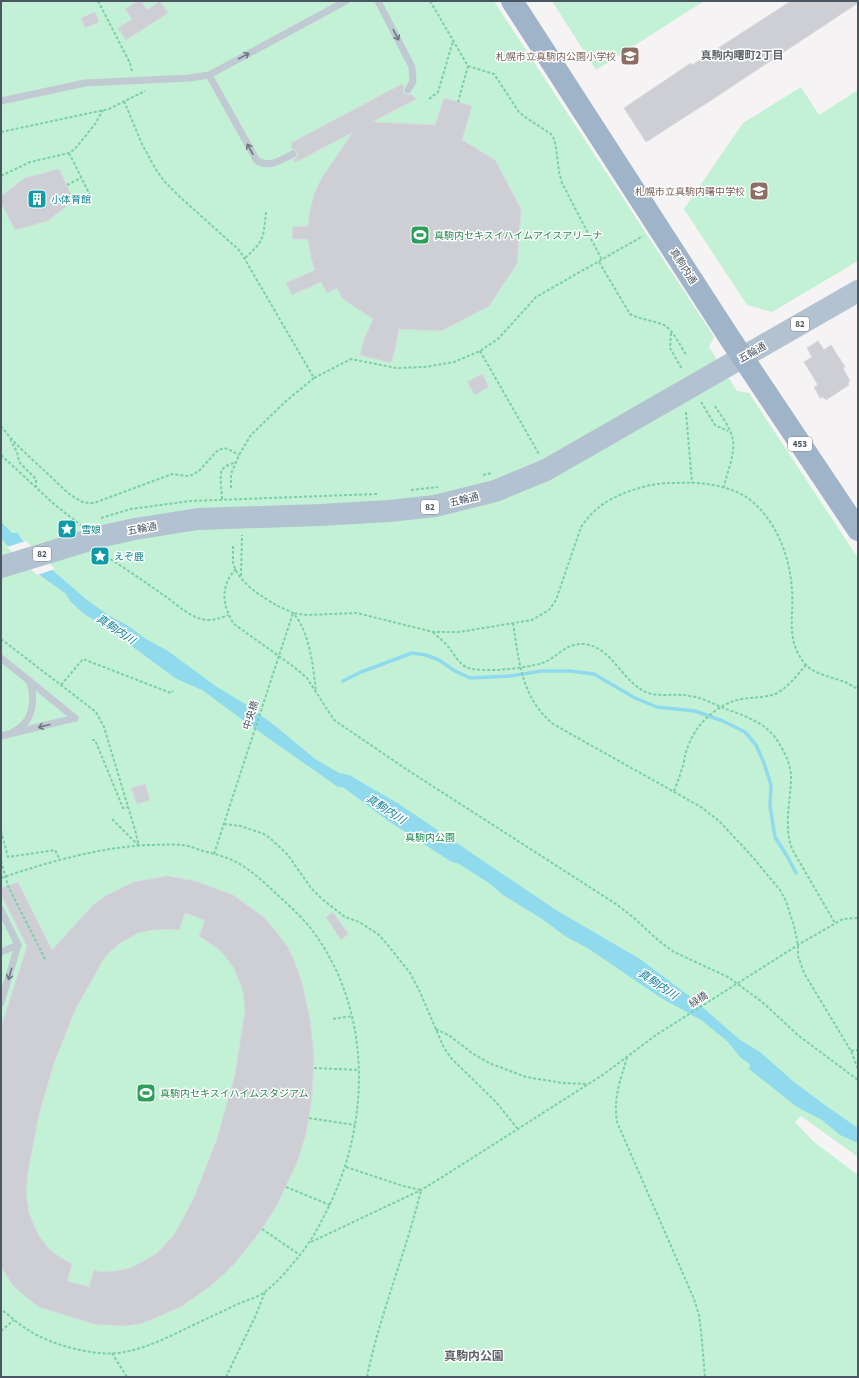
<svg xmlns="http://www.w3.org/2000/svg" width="859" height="1378" font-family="'Source Sans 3','Noto Sans JP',sans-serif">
<rect width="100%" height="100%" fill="#f5f3f3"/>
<g fill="#c3f1d5">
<polygon points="1,1 494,1 714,337 709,347 737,391 749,393 858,558 858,1157 801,1116 795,1122 814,1142 858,1175 858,1377 1,1377"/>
<polygon points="552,1 704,1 596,70"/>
<polygon points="801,87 819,115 858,90 858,261 772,312 747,305 684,209 743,123"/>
</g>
<polygon fill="#90daee" points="1,522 12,533 18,533 22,540 57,574 87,600 108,615 127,625 146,639 168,651 217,687 247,705 278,728 315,759 339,773 349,775 399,804 556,910 640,959 692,998 740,1040 760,1052 794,1082 829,1108 858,1128 858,1143 840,1135 822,1120 797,1107 749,1069 750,1064 741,1058 727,1041 701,1020 661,998 589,949 565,936 542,919 503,895 489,883 459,864 450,861 387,820 343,787 338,787 247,723 202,690 175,678 114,633 83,613 70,601 66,594 41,576 6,544 1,538"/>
<polygon fill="#f5f3f3" points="26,541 55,569 37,575 7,547"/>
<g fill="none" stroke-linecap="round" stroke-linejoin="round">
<polyline stroke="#90daee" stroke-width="3.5" points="343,681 361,672 412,653 426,655 439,660 455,671 470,678 510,676 542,671 569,671 594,674 635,698 657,707 695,711 723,721 745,732 756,745 764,763 771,785 770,806 775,837 787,856 796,873"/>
</g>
<g fill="#cdcfd5" stroke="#d7d9de" fill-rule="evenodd">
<polygon points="138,1 141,1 147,10 160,1 168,13 126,40 118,28 132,19 125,9"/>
<polygon points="791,1 858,1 858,3 713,99 646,142 624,108 691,63 692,65"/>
<polygon points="95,12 99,22 85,28 81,18"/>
<polygon points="402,84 404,86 403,90 404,93 408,95 411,94 416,99 372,122 435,125 444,98 472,106 462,140 495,160 521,209 517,264 489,306 441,331 399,329 395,350 391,363 360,355 364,340 373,319 343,299 337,288 327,293 321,282 292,295 286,283 315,270 311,258 308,239 292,239 293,227 308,226 310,210 314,195 321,179 353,132 294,163 294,159 297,157 298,154 296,150 292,149 291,143"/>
<polygon points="59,169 74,201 47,221 15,230 1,203 1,196 25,178"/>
<polygon points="818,341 824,350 831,345 845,367 843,368 850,381 848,382 849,385 826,400 823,397 820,398 814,387 818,385 804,362 812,357 807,348"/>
<polygon points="482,374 489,387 475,395 467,382"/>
<polygon points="145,784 150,800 137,804 131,788"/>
<path d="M167,876l28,5 38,14 28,20 10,10 16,21 7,14 9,26 7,34 4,37 -2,39 -3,22 -4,19 -7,23 -21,45 -18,28 -25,31 -10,10 -15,13 -27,19 -29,13 -14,5 -15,2 -30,-2 -55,-17 -20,-16 -7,-7 -11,-17v-240l26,-81 -26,-52v-6l17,-6 34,68 40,-44 13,-10 29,-14zM185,913l20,7 -6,16 18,12 8,8 9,12 9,23 2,19 -10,65 -18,64 -23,59 -20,37 -18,19 -25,14 -16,3 -14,1 -7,-2 -5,17 -22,-6 5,-17 -11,-6 -11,-8 -9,-11 -7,-13 -5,-13 -3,-21 2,-21 11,-57 14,-48 22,-56 29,-52 7,-7 9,-8 18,-10 15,-3 17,-1 9,1z"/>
<polygon points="333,912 348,934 341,940 326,917"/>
</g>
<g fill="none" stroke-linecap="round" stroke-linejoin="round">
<g stroke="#7ad0a6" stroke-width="2" stroke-dasharray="3 2" stroke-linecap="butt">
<polyline points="98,1 130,63 132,72"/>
<polyline points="430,1 468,66 458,102"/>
<polyline points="468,66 494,74 519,112 525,117 551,134 554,139 556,147 559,172 562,183 602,260"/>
<polyline points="429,99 438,92 453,41"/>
<polyline points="124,101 142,144 155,168 164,181 179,196 240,251 314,378 351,359 396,368 425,367 454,362 480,351 498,339 536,297 643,236"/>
<polyline points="1,132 109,109 145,91"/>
<polyline points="69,153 90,195"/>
<polyline points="1,176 30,162 69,153 75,149 95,124 103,110"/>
<polyline points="67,185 81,178"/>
<path d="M245,258c20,-18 18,-20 21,-46"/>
<path d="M599,262l31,52c11,6 23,6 34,11 10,6 16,21 23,31"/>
<polyline points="671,333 670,348 682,369"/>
<polyline points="480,351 539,454"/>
<polyline points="701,402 715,425 728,431"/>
<path d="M715,406c6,10 16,22 18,34 2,15 -6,32 -9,47"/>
<polyline points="686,412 692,483"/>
<path d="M1,426c13,18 31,33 47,48 10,9 19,20 31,26 4,3 9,3 15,3l78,-29 16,2 4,-1 7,-4 17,-19 7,-4 5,1 11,6"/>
<polyline points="10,439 17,452 19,462 36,479 36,487"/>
<polyline points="1,455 55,505 82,526"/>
<polyline points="483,475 492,473"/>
<polyline points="231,488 231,474 239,455 251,435 286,401 314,378"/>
<polyline points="411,490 438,487"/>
<path d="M222,499c0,-7 -3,-24 0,-29 3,-5 10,-6 14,-8"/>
<polyline points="101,518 131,509 190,501 377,494"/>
<path d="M233,546c0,5 0,11 0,16 4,20 29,35 45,44 5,3 13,5 16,8 16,19 19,53 22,77"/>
<path d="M102,554c20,12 40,26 60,40 14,9 27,24 45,26 8,0 14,-2 21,-5"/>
<path d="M236,569c-16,16 -14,37 -2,55l60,43 13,11 27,42 72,49 210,135 18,14 25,23 15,11 54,25 33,24 38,35 59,44"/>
<polyline points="241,576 242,535"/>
<path d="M513,623c6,38 8,74 40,101l148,83 18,14 31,33 30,36 6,11 8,25 4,19v11l6,17 47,78 7,18"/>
<path d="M433,632c4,4 9,8 13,12 7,8 11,18 20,23 14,7 70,1 83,-7 11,-7 20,-17 35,-16 29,3 38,39 64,49 13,4 28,0 42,3 11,1 21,7 31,11 23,9 47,15 59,38 6,10 11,21 11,32 0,25 -8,46 1,72l43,74"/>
<polyline points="1,639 96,712 104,727 135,830 139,846"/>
<polyline points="61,685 83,659 171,693 173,691"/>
<polyline points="92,740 95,740 123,808 128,807"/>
<path d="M674,791c3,-7 6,-15 8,-23 2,-3 2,-8 3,-12 2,-9 7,-20 12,-27 10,-14 27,-27 45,-30 11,-2 23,-1 33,-5 13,-6 22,-19 31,-29"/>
<polyline points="112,819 138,845"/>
<polyline points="224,824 241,826 264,834 271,839 288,855 311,888 322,899 345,917 359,922 378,934 387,944 410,973 420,992 444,1048 451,1058 496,1102 517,1128"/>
<polyline points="1,831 8,857 55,850 60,860"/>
<path d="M214,854l79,-241 14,2 50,-2 76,19h26l73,-12 17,-10 7,-10 25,-73c5,-7 10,-13 16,-18 16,-15 52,-26 73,-26 12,0 25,-1 37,1 16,2 35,8 47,19 24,22 36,55 38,87 2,23 -5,44 7,65 2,3 4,7 7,10 10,10 26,12 39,17 4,2 9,5 13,7"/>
<polyline points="1,861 8,886 45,959"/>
<path d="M1,878c47,-16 96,-30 146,-33 12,0 24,-1 36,0 7,1 14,4 20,6 12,3 24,6 35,12 16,9 30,23 44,36 12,11 25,23 35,38 55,79 53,187 11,271 -9,19 -19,37 -33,53 -8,10 -18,21 -29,30 -7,6 -19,9 -28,13 -17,8 -34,16 -51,24 -20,10 -41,20 -63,24 -25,6 -73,-7 -94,-21 -11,-6 -20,-15 -29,-22"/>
<polyline points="333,1019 352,1016"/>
<polyline points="436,1029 450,1036 472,1053 489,1063 526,1077 563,1083 588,1084"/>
<polyline points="851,1051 858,1050"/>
<path d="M627,1057c-6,23 -14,39 -10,65l77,177 5,16 2,16 4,46"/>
<polyline points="314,1068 359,1070"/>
<polyline points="309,1118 355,1125"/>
<path d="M346,1167l57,19 18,4c-15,63 -41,123 -54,187"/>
<polyline points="286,1187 330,1205"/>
<polyline points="262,1229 300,1255"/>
<polyline points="311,1242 421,1190 444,1176 604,1074 656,1035 798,945 843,919 858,918"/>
<polyline points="1,1331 14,1320"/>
<polyline points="112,1353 127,1377"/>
<polyline points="226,1377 255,1317 265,1292"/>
</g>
<g stroke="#c1cad2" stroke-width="7">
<polyline points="378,1 412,67 413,81 408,90"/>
<path d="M209,75l48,86c14,7 23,-1 36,-7"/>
<polyline points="1,101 85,83 189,78 209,75 346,1"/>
<polyline points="1,658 75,718"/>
<path d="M13,732c4,-2 8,-5 11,-8 10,-11 11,-30 5,-43"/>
<polyline points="1,736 75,718"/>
<polyline points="1,910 18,945 1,1003"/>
<polyline points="1,952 18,945"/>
</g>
<polyline stroke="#b3c2d1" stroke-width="22" points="1,567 103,536 135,529 198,519 320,515 389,511 435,506 495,491 546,470 858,291"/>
<polyline stroke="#9fb4c9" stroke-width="22" points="512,1 729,337 858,530"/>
</g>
<defs><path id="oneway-shaft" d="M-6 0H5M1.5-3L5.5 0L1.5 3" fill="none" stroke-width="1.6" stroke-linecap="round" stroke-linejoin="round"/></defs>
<g stroke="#6e7983">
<use href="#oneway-shaft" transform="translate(396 35) rotate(62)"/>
<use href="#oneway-shaft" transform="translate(244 56) rotate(-28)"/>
<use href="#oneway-shaft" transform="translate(250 149) rotate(-119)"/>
<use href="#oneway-shaft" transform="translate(44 726) rotate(165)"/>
<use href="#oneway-shaft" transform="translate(10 974) rotate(106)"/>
</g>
<defs>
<symbol id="school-square" viewBox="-11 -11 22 22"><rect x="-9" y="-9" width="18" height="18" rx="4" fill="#8d6e63" stroke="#fff"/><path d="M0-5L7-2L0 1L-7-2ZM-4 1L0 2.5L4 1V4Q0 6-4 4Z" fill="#fff"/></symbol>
<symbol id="building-square" viewBox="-11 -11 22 22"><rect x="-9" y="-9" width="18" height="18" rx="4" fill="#0f9aa8" stroke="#fff"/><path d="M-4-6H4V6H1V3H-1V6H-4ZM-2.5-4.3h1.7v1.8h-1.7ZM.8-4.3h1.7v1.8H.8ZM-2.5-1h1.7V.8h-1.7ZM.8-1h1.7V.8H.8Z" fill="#fff"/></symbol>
<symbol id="stadium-square" viewBox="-11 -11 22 22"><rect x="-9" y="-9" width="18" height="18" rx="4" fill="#2e9e5b" stroke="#fff"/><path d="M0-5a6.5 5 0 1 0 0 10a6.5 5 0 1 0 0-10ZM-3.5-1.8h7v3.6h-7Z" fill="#fff"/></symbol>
<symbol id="sight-square" viewBox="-11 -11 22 22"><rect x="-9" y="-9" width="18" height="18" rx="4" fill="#0f9aa8" stroke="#fff"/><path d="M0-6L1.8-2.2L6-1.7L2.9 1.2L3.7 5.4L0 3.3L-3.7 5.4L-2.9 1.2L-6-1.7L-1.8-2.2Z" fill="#fff"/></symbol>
</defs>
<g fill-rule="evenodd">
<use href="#school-square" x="619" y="45" width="22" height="22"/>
<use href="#school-square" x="748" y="180" width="22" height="22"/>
<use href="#building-square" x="26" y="188" width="22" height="22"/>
<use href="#stadium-square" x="409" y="224" width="22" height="22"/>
<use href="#sight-square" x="56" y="518" width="22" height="22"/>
<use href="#sight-square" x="89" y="545" width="22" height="22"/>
<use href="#stadium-square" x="135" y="1082" width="22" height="22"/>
</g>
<g text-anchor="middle" stroke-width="3" stroke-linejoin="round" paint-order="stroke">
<g fill="#fff" stroke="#808990" stroke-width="1">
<rect x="791" y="317" width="18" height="14" rx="3"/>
<rect x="788" y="437" width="24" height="14" rx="3"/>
<rect x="421" y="500" width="18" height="14" rx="3"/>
<rect x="33" y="547" width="18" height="14" rx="3"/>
</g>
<g font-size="9" font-weight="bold" fill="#4a5661">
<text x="800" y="327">82</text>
<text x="800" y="447">453</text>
<text x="430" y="510">82</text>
<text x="42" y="557">82</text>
</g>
<g font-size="10" fill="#785e54" stroke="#fff" text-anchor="end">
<text x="616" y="60">札幌市立真駒内公園小学校</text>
<text x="745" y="195">札幌市立真駒内曙中学校</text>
</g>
<g font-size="10" fill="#0d838f" stroke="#fff" text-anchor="start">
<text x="51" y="203">小体育館</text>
<text x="81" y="533">雪娘</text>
<text x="114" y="560">えぞ鹿</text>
</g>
<g font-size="10" fill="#27864d" stroke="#fff" text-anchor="start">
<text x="434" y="239">真駒内セキスイハイムアイスアリーナ</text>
<text x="160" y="1097">真駒内セキスイハイムスタジアム</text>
</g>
<g font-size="10" fill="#4a5661" stroke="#fff">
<text transform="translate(684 266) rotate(57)" y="4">真駒内通</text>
<text transform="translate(752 352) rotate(-29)" y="4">五輪通</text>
<text transform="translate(464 499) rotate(-14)" y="4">五輪通</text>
<text transform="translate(142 528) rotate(-10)" y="4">五輪通</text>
<text transform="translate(250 715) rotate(-72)" y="4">中央橋</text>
<text transform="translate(698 999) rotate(-32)" y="4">緑橋</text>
</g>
<g font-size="10" fill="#17864f" stroke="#fff">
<text x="430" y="841">真駒内公園</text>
</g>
<g font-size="11" font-weight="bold" fill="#5f6368" stroke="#fff">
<text x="742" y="59">真駒内曙町2丁目</text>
</g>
<g font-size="11" font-style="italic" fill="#0c7c9b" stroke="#fff">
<text transform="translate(116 629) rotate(34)" y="4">真駒内川</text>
<text transform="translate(386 809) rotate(33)" y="4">真駒内川</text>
<text transform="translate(658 984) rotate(34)" y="4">真駒内川</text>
</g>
<g font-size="12" font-weight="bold" fill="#5f6368" stroke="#fff">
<text x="474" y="1360">真駒内公園</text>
</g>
</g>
<rect width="859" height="1378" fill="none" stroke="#4a5661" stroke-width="4"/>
</svg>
